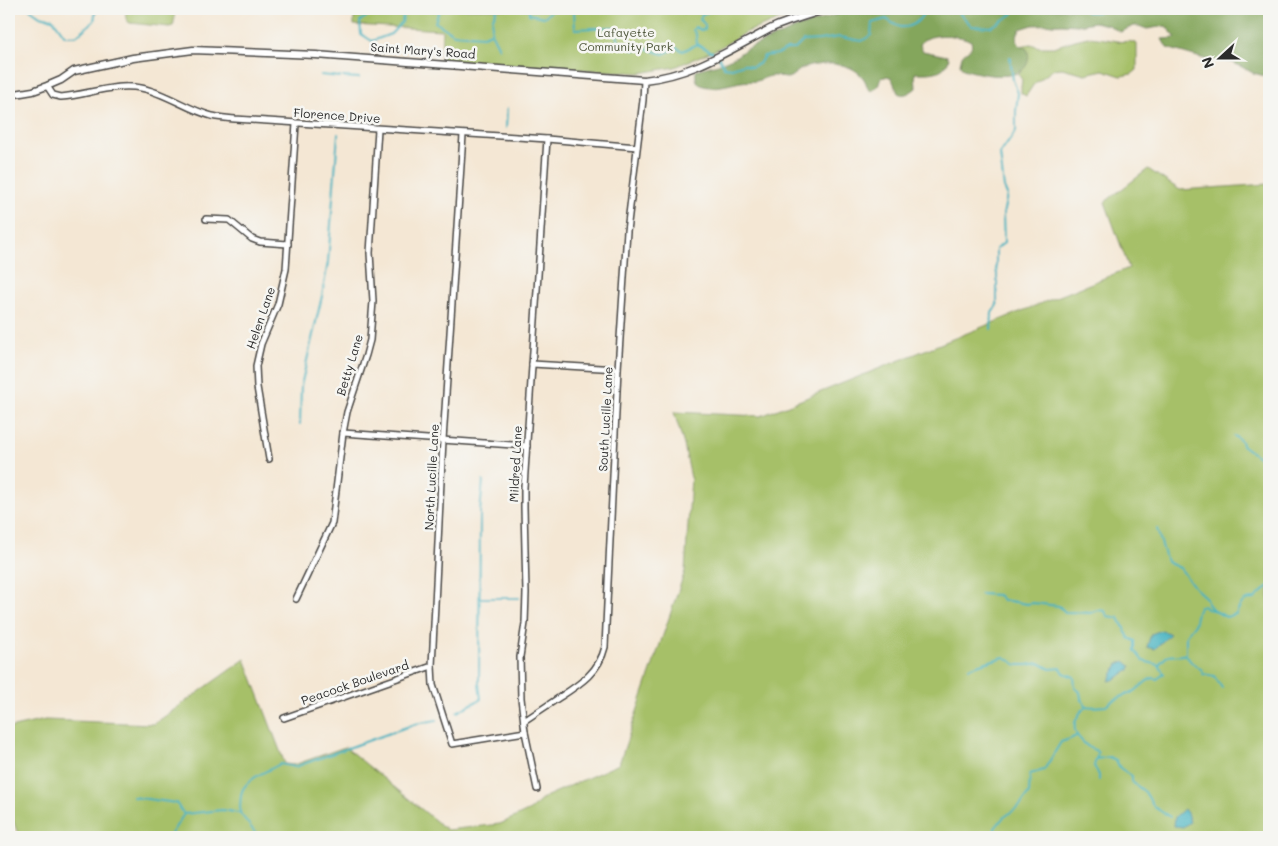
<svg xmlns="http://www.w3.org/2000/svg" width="1278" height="846" font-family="Mali,sans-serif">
<rect width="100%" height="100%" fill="#f6f6f2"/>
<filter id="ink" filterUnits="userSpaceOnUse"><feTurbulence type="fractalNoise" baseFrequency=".02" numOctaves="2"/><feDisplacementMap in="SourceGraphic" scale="10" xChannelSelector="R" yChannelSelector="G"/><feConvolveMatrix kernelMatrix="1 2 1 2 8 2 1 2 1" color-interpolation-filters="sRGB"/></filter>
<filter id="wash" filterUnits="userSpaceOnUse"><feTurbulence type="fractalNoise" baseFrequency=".0096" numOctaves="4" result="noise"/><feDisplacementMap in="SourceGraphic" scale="20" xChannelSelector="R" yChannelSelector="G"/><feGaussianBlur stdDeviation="1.12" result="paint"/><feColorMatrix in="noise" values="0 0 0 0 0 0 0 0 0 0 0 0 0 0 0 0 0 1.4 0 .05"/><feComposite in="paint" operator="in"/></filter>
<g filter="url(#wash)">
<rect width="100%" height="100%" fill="#f4e7d4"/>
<g fill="#a6c067" stroke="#687649">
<path d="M126,9h49l-1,13 -1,4 -4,1 -39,-4c-6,-3 -4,-9 -4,-14z"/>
<polygon points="354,9 807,9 747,32 717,49 675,67 640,73 441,61 442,30 354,25"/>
<path d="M1088,37c12,1 17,2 29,4 8,2 11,-2 20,3v26l-5,4 -11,2 -18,-6 -18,4 -23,-6 -8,1 -20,15 -8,12 -5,-3v-6l1,-7 -4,-6 3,-2 -1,-26 11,-2 8,3h15l21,-7z"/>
<polygon points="1148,169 1180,190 1269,184 1269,837 19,837 9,808 9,728 45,720 154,724 245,659 285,764 294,765 345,747 447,830 500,824 530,810 545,797 619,764 685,571 691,478 684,445 674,412 761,416 1129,268 1105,202"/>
</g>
<path fill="#84a65c" stroke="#586844" d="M853,9h416v68l-16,-4 -13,-7 -9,-4 -23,-2 -41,-12 -5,-9 14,-1 -10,-12 -19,3 -8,-3h-5l-14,6 -12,-7 -14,-3 -16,3 -16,-1 -29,1 -13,4c-6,11 -4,15 7,20 2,5 2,10 0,15 -9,19 -48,10 -64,5l-3,-5c1,-3 1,-5 2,-8 4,-7 12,-5 9,-15 -10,-6 -35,-8 -45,-2 -4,1 -4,3 -6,6l3,6 24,5 2,2c-4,17 -20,15 -34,15l1,15c-5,4 -12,9 -18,5l-6,-14 -4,-3 -7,2 -3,8 -6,5 -4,-2c-1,-3 -2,-7 -4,-10 -13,-19 -42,-17 -61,-11 -6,3 -10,9 -16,10 -6,0 -10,-3 -16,-2 -5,1 -9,3 -14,5 -5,1 -11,0 -16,1 -13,2 -49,15 -45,-11l3,-2 19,-5 17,-7 11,-8 50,-21z"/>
<g fill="#44b2c1" stroke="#386e76">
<polygon points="1162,630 1170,634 1155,649 1147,647 1151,634"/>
<polygon points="1125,661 1131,666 1130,670 1113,680 1109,681 1118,664"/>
<polygon points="1184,809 1187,813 1190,822 1183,827 1174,826 1175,817"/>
</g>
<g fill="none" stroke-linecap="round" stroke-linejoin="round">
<g stroke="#44b2c1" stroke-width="2">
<polyline points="30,9 40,16 53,19 65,36 76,36 94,21 96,9"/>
<polyline points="371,9 371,14 360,21 361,34 372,41 391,34 402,22 404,9"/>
<polyline points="440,9 435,22 454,34 483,36 491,33 493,18 497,9"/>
<polyline points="529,9 529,14 544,17 554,9"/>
<polyline points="571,9 574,11 575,29 615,27 619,42 634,50 648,49 663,54 677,48 683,51 697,44 716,54"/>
<polyline points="955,9 972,26 991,27 1011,15 1016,9"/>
<polyline points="1084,9 1086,12 1096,12 1106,9"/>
<polyline points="1249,9 1253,9"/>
<polyline points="1266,9 1269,10"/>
<polyline points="492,34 499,48"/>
<polyline points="697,44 696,34 693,30 695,27 701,30 705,29 705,25 700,19 702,14 711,11 711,9"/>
<path d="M719,57l5,10 8,1 12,-4 7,3 8,-3 5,-8 14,-2 9,-5h8l8,-8 16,-1 21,-3 22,4 9,-6 1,-12 14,-4c4,2 10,7 14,8 13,1 21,-7 25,-18"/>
<polyline points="321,75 340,77"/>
<polyline points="343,77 359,78"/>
<polyline points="506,128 507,109"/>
<polyline points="991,329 992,313 997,305 997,274 996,268 996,249 1004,243 1003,215 1007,195 1004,188 1000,154 1016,131 1016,111 1018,93 1013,80 1010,57"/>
<polyline points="300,424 301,386 322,296 328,262 338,134"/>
<polyline points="1234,436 1241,441 1242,445 1269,465"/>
<polyline points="1157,529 1167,562 1180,568 1195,588 1206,598 1208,604 1213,610"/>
<path d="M980,594l18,1 5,5 24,4 6,-1 26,3 6,6 26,1 7,-3 7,1 2,5 12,2 10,20 6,3v10l8,10 16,4c11,-16 13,-6 27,-11v-19l8,-10 3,-13 3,-5 4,-1 2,3 7,1 13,7 10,-3c5,-10 6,-15 19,-15l2,-3 12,-10"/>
<polyline points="480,598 519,598"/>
<polyline points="1186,655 1191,662 1202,670 1203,674 1214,676 1222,688"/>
<path d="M969,668l11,-4 24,-7 13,8h10l12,-2 11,6 11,-1 3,5 10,4 1,10 5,5 1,6 5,8c7,2 12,0 20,0l6,-5 23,-10 12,-10 6,-3 4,1 7,-5 -5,-9"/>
<path d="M1085,707c-10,11 -16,22 -3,34 4,4 7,8 13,9l3,3 -2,6 13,-2 7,3 4,8 12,8v6l13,10 9,15 16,10"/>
<polyline points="457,712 481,699 479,684 480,512 483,481"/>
<polyline points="1096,759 1094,766 1099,775 1099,780"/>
<polyline points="133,797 176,803 184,814"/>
<polyline points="169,837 184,814 222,810 239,813"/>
<path d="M257,837v-2l-17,-22c0,-7 0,-19 3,-24 8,-13 25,-18 37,-25l15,3 120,-43 22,-4"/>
<polyline points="990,837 995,834 995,828 1003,818 1020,806 1029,793 1030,774 1044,770 1061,742 1070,739 1076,736"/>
</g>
</g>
</g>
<g filter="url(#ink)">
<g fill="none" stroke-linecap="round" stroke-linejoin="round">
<defs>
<g id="minor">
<path d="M47,86l6,9 8,2c27,-2 52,-14 80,-9 25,5 47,22 71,28 8,2 16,2 23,3l312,20 90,8"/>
<polyline points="463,135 443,440 432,666 433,685 452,744 525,732"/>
<polyline points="206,219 229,220 252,239 260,242 288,244"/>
<polyline points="532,364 618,369"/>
<polyline points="343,433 527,446"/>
<polyline points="269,459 257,387 256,366 261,344 278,304 286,269 296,124"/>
<polyline points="296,599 332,523 343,433 347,412 366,355 370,340 373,301 370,253 378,129"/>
<polyline points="284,718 432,666"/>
<path d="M524,721c12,-8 24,-16 36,-24 20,-13 39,-25 45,-50l13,-278 9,-138 16,-131 1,-20"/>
<polyline points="537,789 525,732 521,698 520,657 525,623 526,593 524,507 524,487 547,139"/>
</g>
<path id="tertiary" d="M9,95l24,-4 14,-5 14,-6 13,-9 59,-13 60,-8 123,5 328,25c49,-5 85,-30 128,-52 17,-8 37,-13 55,-19"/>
</defs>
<use href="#minor" stroke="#494744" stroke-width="8"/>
<use href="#tertiary" stroke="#494744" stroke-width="9"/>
<use href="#minor" stroke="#fff" stroke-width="5"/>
<use href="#tertiary" stroke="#fff" stroke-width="6"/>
</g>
</g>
<g text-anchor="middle" stroke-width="5" stroke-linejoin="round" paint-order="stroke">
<g font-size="12" fill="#50583d" stroke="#f6f6f2">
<text x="626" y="37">Lafayette<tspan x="626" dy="14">Community Park</tspan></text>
</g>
<g font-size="12" fill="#2b2b2b" stroke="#f6f6f2">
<text transform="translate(423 51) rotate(4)" y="4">Saint Mary's Road</text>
<text transform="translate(337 116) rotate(4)" y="4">Florence Drive</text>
<text transform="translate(261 318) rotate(-71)" y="4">Helen Lane</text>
<text transform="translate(350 365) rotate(-73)" y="4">Betty Lane</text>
<text transform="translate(606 419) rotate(-87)" y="4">South Lucille Lane</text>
<text transform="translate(516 464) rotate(-87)" y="4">Mildred Lane</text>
<text transform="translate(432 477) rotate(-87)" y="4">North Lucille Lane</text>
<text transform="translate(355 683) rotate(-19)" y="4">Peacock Boulevard</text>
</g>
</g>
<rect width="1278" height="846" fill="none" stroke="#f6f6f2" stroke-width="30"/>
<g transform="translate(1220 58) rotate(249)" stroke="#f6f6f2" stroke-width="4" paint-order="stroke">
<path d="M0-4L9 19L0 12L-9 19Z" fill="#2b2b2b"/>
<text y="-8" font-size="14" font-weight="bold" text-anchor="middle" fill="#2b2b2b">N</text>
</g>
</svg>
